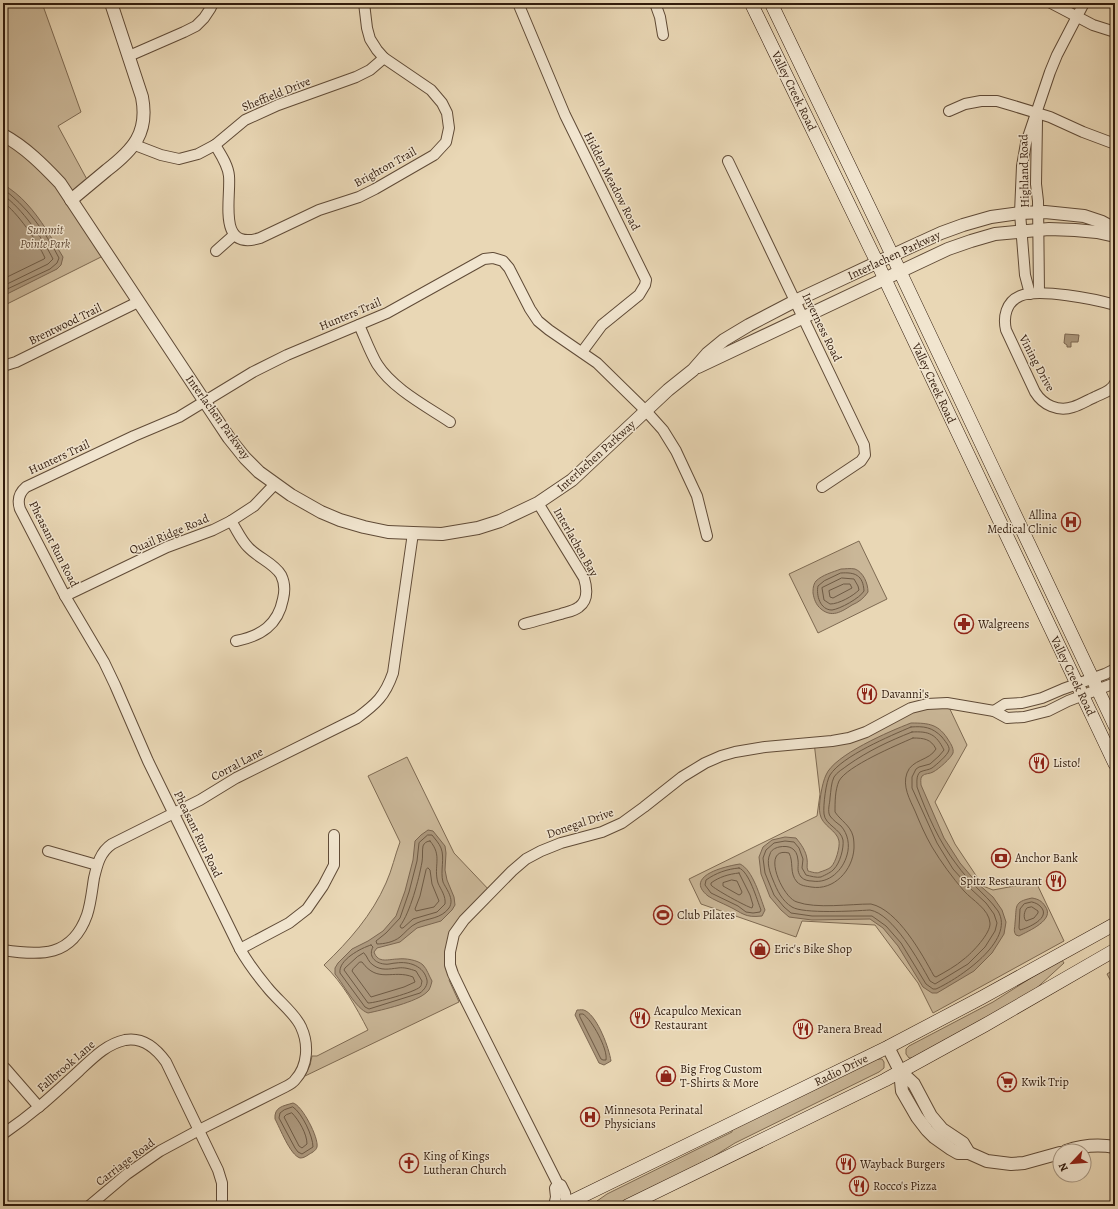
<svg xmlns="http://www.w3.org/2000/svg" width="1118" height="1209" font-family="Alegreya,serif">
<rect width="100%" height="100%" fill="#e9d7b5"/>
<filter id="stains"><feTurbulence type="fractalNoise" baseFrequency=".005" numOctaves="4"/><feColorMatrix values="0 0 0 0 .2 0 0 0 0 .09 0 0 0 0 .02 0 0 0 .5 -.17"/></filter>
<radialGradient id="worn" r=".72"><stop offset=".6" stop-color="#630" stop-opacity="0"/><stop offset="1" stop-color="#630" stop-opacity=".3"/></radialGradient>
<g fill="#cab798" stroke="#7e6a52">
<polygon points="3,3 42,3 81,112 58,126 90,185 71,200 107,254 3,306"/>
<polygon points="859,541 887,599 818,633 789,574"/>
<polygon points="947,703 967,745 935,802 955,844 983,886 993,890 1036,882 1064,941 933,1013 918,983 875,925 802,921 796,937 701,904 689,879 817,816 820,794 814,742 832,741 903,712"/>
<path d="M407,757l47,96 37,39 -37,42 -1,40 -4,6 10,22 -154,74 5,-11 2,-9h5l51,-26c-12,-23 -25,-47 -44,-65 25,-24 48,-50 62,-82 6,-13 9,-28 14,-41l-32,-66z"/>
<polygon points="1062,960 1064,963 1029,995 913,1058 909,1058 906,1054 906,1049 909,1046 993,1002 1045,969"/>
<polygon points="1115,969 1115,989 1107,974"/>
<polygon points="874,1059 882,1059 884,1062 884,1068 879,1072 735,1143 711,1158 614,1206 592,1206 597,1201 607,1194 732,1132 732,1129"/>
</g>
<g fill="#ab977c" stroke="#7b6650">
<path d="M3,184c9,6 17,12 24,20 14,15 25,35 36,53l-2,8 -4,4 -54,27z"/>
<polygon points="1065,334 1079,335 1078,342 1071,342 1071,347 1067,347 1067,345 1064,343"/>
<path d="M841,569c4,0 9,-1 14,0 8,3 13,14 13,23 -4,6 -9,10 -16,13 -11,7 -20,13 -31,4 -5,-4 -7,-10 -8,-16 0,-4 0,-8 3,-12 6,-6 17,-9 25,-12z"/>
<path d="M911,723c18,0 28,1 38,18 2,3 5,8 4,12 -2,5 -14,16 -20,19 -3,2 -8,1 -11,4 -2,3 -1,6 -1,9l23,53 16,25 17,20 16,14 9,13 4,12 -2,12 -12,19 -18,18 -37,22h-5l-9,-6 -25,-41 -15,-18 -13,-9 -58,1 -23,-3 -8,-7 -11,-13 -9,-23 -2,-17 4,-10 9,-7 13,-3 11,1c5,6 10,13 11,21 1,5 -1,7 1,12 4,1 9,3 12,1 3,-1 9,-3 11,-5 5,-5 9,-20 8,-26 -2,-11 -17,-15 -19,-27 -2,-8 2,-31 6,-39 8,-20 64,-44 85,-52z"/>
<path d="M428,830l5,1 12,15 1,7 -1,17 2,10 7,17 1,8 -3,5 -11,11 -24,7 -17,14 -23,6 -3,4c4,12 15,7 24,7 7,-1 20,1 25,6 4,4 6,11 9,16 -1,4 -2,9 -5,11 -10,10 -45,18 -59,21 -12,-4 -24,-28 -33,-39v-6l3,-5 14,-14 16,-8 15,-10 13,-15 9,-25 8,-31 2,-19 6,-6z"/>
<path d="M740,864c13,6 20,33 25,46l-3,6c-18,2 -19,-3 -34,-10 -6,-3 -14,-6 -20,-10 -25,-20 18,-30 32,-32z"/>
<path d="M1032,898c6,1 10,3 13,8 11,14 -17,25 -26,30l-3,-1c-3,-4 -1,-7 -1,-12 2,-17 -2,-21 17,-25z"/>
<path d="M577,1010c3,0 6,-1 9,1 12,7 23,37 25,50l-7,4 -5,-2 -24,-48z"/>
<path d="M293,1103c9,2 26,35 24,44 -1,4 -6,6 -9,8 -3,2 -5,3 -8,3 -10,-3 -20,-30 -25,-39 -1,-12 8,-13 18,-16z"/>
</g>
<g fill="none" stroke-linecap="round" stroke-linejoin="round">
<g stroke="#6e5a44" stroke-width="1">
<path d="M3,189c22,15 44,45 56,69l-2,5 -7,6 -47,22"/>
<path d="M3,195c19,13 40,44 50,64l-5,5 -45,22"/>
<path d="M3,202c14,10 35,40 42,56l-1,1 -41,20"/>
<path d="M841,573c14,-1 22,2 23,18 -4,7 -24,18 -32,19 -12,0 -16,-15 -14,-24l6,-5z"/>
<path d="M842,578l12,1 4,7 1,4c-6,6 -20,14 -29,14l-6,-4 -2,-12z"/>
<polygon points="844,584 850,584 852,588 833,598 830,597 829,591"/>
<path d="M911,727c13,-1 21,0 31,10 2,3 8,9 7,13 -1,5 -13,15 -17,18 -3,2 -8,2 -12,4 -4,4 -3,10 -3,15 10,27 22,55 40,78 5,7 12,15 18,21 8,8 16,15 23,25 18,30 -40,68 -62,78h-3l-7,-5 -25,-41 -15,-17 -14,-10h-60l-21,-3 -7,-6 -10,-12 -9,-22 -2,-15 3,-8 8,-7 11,-2 9,1 5,6 4,11 -1,9 4,7c4,1 11,3 15,2 4,-2 11,-5 13,-8 6,-6 10,-21 9,-29 -2,-11 -18,-15 -19,-26 -1,-8 2,-33 6,-39 12,-19 60,-39 81,-48z"/>
<path d="M912,732c17,-1 24,2 32,18l-5,6 -9,8 -11,3 -3,2 -4,8v11l25,55 16,26 18,20 15,14 8,11 3,9 -2,8 -10,16 -17,17 -33,20 -5,-3c-11,-20 -37,-67 -60,-71 -16,1 -67,4 -78,-3 -10,-6 -15,-17 -19,-27 -3,-7 -7,-18 -3,-26 1,-4 5,-6 9,-7 10,-2 18,1 19,13 1,7 -2,10 3,17 3,3 7,4 11,4 17,3 31,-11 35,-26 3,-10 1,-21 -6,-29 -4,-3 -8,-6 -11,-10 -3,-5 0,-13 0,-18 1,-7 1,-15 4,-21 3,-5 9,-8 14,-12 20,-14 41,-24 64,-33z"/>
<path d="M913,738c11,0 18,1 23,11 -7,12 -24,10 -29,24 -5,13 3,27 8,38 5,12 10,24 17,36 9,15 20,30 32,44 8,9 25,18 26,32 1,10 -18,30 -26,36 -8,7 -19,13 -28,18l-2,-1c-12,-22 -36,-66 -63,-72 -21,0 -55,5 -74,-2 -15,-4 -37,-56 -8,-49 5,9 0,20 8,29 4,4 9,4 14,5 23,4 42,-17 43,-39 0,-4 0,-8 -1,-12 -3,-11 -12,-15 -18,-24 0,-10 0,-22 4,-31 8,-15 58,-36 74,-43z"/>
<path d="M428,835h4c3,4 7,8 9,13 4,10 -1,23 2,34 3,7 12,17 6,26 -8,11 -21,10 -32,15 -7,3 -12,10 -17,14 -6,5 -16,7 -23,7l-1,-3 10,-8 14,-15 9,-26 8,-31 2,-18z"/>
<path d="M430,841c13,15 3,25 8,42 3,7 8,13 7,21l-8,8 -24,7 -10,9h-2l-1,-2c10,-13 19,-47 22,-64 1,-5 0,-11 1,-16 1,-3 4,-5 7,-5z"/>
<polygon points="428,868 430,870 432,884 439,901 434,907 416,911 415,909 420,896 426,870"/>
<path d="M739,868c10,3 18,32 22,42l-1,2 -7,1 -7,-1 -8,-6 -27,-13 -6,-8 1,-5c10,-7 21,-11 33,-12z"/>
<path d="M739,873l11,22 3,10 -1,3c-5,-1 -38,-19 -41,-23v-2c8,-6 18,-9 28,-10z"/>
<polygon points="732,880 737,881 742,892 741,894 739,895 723,886 723,883"/>
<path d="M1032,902c4,1 6,2 9,5 10,11 -13,21 -21,23l-1,-2 1,-19 4,-5z"/>
<path d="M1032,907l6,4v2l-4,5 -8,3c-3,-3 -2,-10 1,-13z"/>
<path d="M371,945l2,2c-5,9 2,16 11,17 4,1 8,-1 12,-1 13,-2 28,3 31,17 1,5 -3,10 -7,13l-51,16 -4,-2 -25,-34c-2,-13 21,-25 31,-28z"/>
<path d="M364,953c4,4 4,9 9,12 8,6 16,4 25,3 6,-1 12,1 18,3l6,10c-1,3 0,4 -2,6 -5,5 -44,16 -52,16l-24,-33 1,-2 12,-11z"/>
<path d="M360,962h2c16,22 31,7 51,15l2,5 -11,5 -33,10 -19,-26 1,-2z"/>
<path d="M580,1014h3c9,6 25,35 23,46h-3l-2,-1 -21,-42z"/>
<path d="M293,1107c9,6 20,29 20,40l-11,7 -4,-2 -3,-4 -16,-30 1,-5 4,-3z"/>
<path d="M292,1113c7,7 15,21 15,31l-5,4 -3,-2 -15,-29 2,-2z"/>
</g>
<defs>
<g id="minor">
<polyline points="518,3 565,115 646,280 645,285 639,295 602,325 582,352"/>
<polyline points="655,3 660,17 663,35"/>
<polyline points="1051,3 1093,25 1115,32"/>
<polyline points="129,56 184,32 196,26 204,18 210,9 213,3"/>
<polyline points="949,111 965,104 981,101 997,101 1014,106 1050,117 1083,132 1115,144"/>
<polyline points="1037,120 1036,184 1038,201 1039,293"/>
<polyline points="135,145 161,155 179,159 198,154 215,145 245,120 278,105 356,77 370,70 384,58"/>
<path d="M215,145c6,10 13,20 14,31 2,24 -12,75 31,62l59,-28 40,-13 16,-8 59,-34 12,-13 3,-14 -2,-15 -5,-10 -11,-13 -47,-32 -7,-8 -7,-11 -3,-11 -3,-25"/>
<polyline points="728,161 864,445 865,455 861,461 822,487"/>
<polyline points="216,251 234,235"/>
<polyline points="1030,294 1025,275 1020,213 1022,166 1026,143 1050,72 1057,55 1084,3"/>
<path d="M1115,305c-20,-6 -76,-17 -95,-9 -14,6 -17,21 -14,34l29,62c8,13 23,20 38,15 7,-2 15,-7 22,-10 8,-4 17,-6 20,-14"/>
<path d="M359,325c6,13 11,27 18,39 16,25 49,42 73,58"/>
<polyline points="3,366 16,362 138,302"/>
<path d="M231,521c6,9 10,19 17,26 10,11 26,16 33,28 4,8 4,16 2,24 -5,26 -22,37 -47,42"/>
<polyline points="65,596 167,547 213,530 231,521 254,506 275,484"/>
<path d="M524,624c13,-3 25,-7 37,-10 6,-2 13,-3 18,-7 10,-7 8,-19 5,-29l-46,-75"/>
<polyline points="994,711 1005,704 1022,703 1042,698 1063,689 1105,674 1115,669"/>
<polyline points="48,851 97,865"/>
<polyline points="240,949 289,923 307,909 323,886 334,865 334,835"/>
<path d="M3,950c38,6 69,7 84,-35 4,-12 5,-25 7,-37 3,-13 6,-26 18,-34l88,-44 36,-22 121,-60c19,-14 28,-22 36,-45l20,-140"/>
<polyline points="5,1068 39,1107"/>
<path d="M3,1134c13,-9 25,-18 37,-28 13,-11 26,-23 39,-35 13,-12 27,-27 46,-31 17,-3 31,8 41,22l52,108 4,13v23"/>
<polyline points="567,1204 565,1193 561,1185 558,1184 465,999 453,974 450,965 450,952 454,934 464,920 512,871 526,859 541,851 561,843 602,832 622,823 644,807 682,777 705,763 721,756 735,752 765,747 832,741 849,738 866,732 911,708 927,704 947,703 994,711 1007,718 1024,717 1048,711 1068,701 1115,683"/>
<path d="M89,1206l38,-32 33,-23 39,-21 86,-43c4,-2 8,-4 10,-7 13,-14 14,-36 6,-53 -6,-14 -24,-27 -34,-40 -10,-12 -19,-24 -27,-38l-92,-188 -33,-76 -11,-23 -39,-66 -45,-87c-3,-9 -1,-16 6,-22l108,-51 45,-19 74,-45 34,-17 100,-42 97,-54 9,-1 10,3 6,7 21,41 8,12 11,9 48,33 49,48 17,19 13,21 21,45 10,40"/>
<polyline points="554,1206 556,1197 555,1188 558,1184"/>
</g>
<g id="tertiary">
<path d="M3,135c22,12 40,30 57,48l155,234 14,21 16,20 14,14 32,23 30,17 19,8 24,7 24,5 25,1 29,1 36,-6 22,-7 38,-18 34,-23 96,-90 25,-20 14,-16 17,-14 25,-15 46,-24 111,-52 35,-16 22,-8 28,-8 29,-4 25,-1 39,4 18,6 13,7"/>
<path d="M71,200c12,-10 24,-20 36,-30 26,-20 42,-37 35,-73l-31,-94"/>
<polyline points="698,367 914,265 948,249 971,241 995,234 1049,229 1075,230 1097,232 1115,236"/>
<polyline points="888,1047 900,1071 914,1084 931,1116 942,1129 963,1143 969,1153"/>
<polyline points="900,1071 902,1091 917,1117 927,1130 934,1137 951,1149 958,1153 969,1153 987,1161 1011,1164 1024,1163 1060,1153"/>
<path d="M1066,1151c17,-6 32,-7 49,-4"/>
</g>
<g id="secondary">
<polyline points="751,3 873,254 1115,764"/>
<polyline points="771,3 885,240 1115,726"/>
<polyline points="562,1206 888,1047 981,998 1115,924"/>
<polyline points="627,1206 885,1080 985,1025 1115,950"/>
</g>
</defs>
<use href="#minor" stroke="#604b37" stroke-width="12"/>
<use href="#tertiary" stroke="#604b37" stroke-width="14"/>
<use href="#secondary" stroke="#321c0d" stroke-width="14"/>
<use href="#minor" stroke="#f1e5cf" stroke-width="10"/>
<use href="#tertiary" stroke="#f1e5cf" stroke-width="12"/>
<use href="#secondary" stroke="#f1e5cf" stroke-width="13"/>
</g>
<defs>
<symbol id="hospital-ring" viewBox="-11 -11 22 22"><circle r="9.5" fill="#f1e5cf" stroke="#8f2418" stroke-width="1.5"/><path d="M-5-5h3v3.5h4V-5h3V5h-3V1.5h-4V5h-3Z" fill="#8f2418"/></symbol>
<symbol id="pharmacy-ring" viewBox="-11 -11 22 22"><circle r="9.5" fill="#f1e5cf" stroke="#8f2418" stroke-width="1.5"/><path d="M-2-6h4v4h4v4h-4v4h-4v-4h-4v-4h4Z" fill="#8f2418"/></symbol>
<symbol id="restaurant-ring" viewBox="-11 -11 22 22"><circle r="9.5" fill="#f1e5cf" stroke="#8f2418" stroke-width="1.5"/><path d="M-5-6h1v4h1v-4h1v4h1v-4h1v5L-1.5 .5V6h-2V.5L-5-1ZM5-6V6H3V1.5H1.5Q1.5-4 5-6Z" fill="#8f2418"/></symbol>
<symbol id="bank-ring" viewBox="-11 -11 22 22"><circle r="9.5" fill="#f1e5cf" stroke="#8f2418" stroke-width="1.5"/><path d="M-6-4H6V4H-6ZM0-2.3a2.3 2.3 0 1 0 0 4.6a2.3 2.3 0 1 0 0-4.6Z" fill="#8f2418"/></symbol>
<symbol id="stadium-ring" viewBox="-11 -11 22 22"><circle r="9.5" fill="#f1e5cf" stroke="#8f2418" stroke-width="1.5"/><path d="M0-5a6.5 5 0 1 0 0 10a6.5 5 0 1 0 0-10ZM-3.5-1.8h7v3.6h-7Z" fill="#8f2418"/></symbol>
<symbol id="shop-ring" viewBox="-11 -11 22 22"><circle r="9.5" fill="#f1e5cf" stroke="#8f2418" stroke-width="1.5"/><path d="M-5-2.5h2.3a2.7 3.5 0 0 1 5.4 0H5L5.5 6h-11ZM-1.5-2.5h3a1.5 2.3 0 0 0-3 0Z" fill="#8f2418"/></symbol>
<symbol id="supermarket-ring" viewBox="-11 -11 22 22"><circle r="9.5" fill="#f1e5cf" stroke="#8f2418" stroke-width="1.5"/><path d="M-6-5.5h2.5l.6 2H6L4.5 2H-2.5L-4.4-4H-6ZM-1.5 3.2a1.3 1.3 0 1 0 .1 0ZM3 3.2a1.3 1.3 0 1 0 .1 0Z" fill="#8f2418"/></symbol>
<symbol id="church-ring" viewBox="-11 -11 22 22"><circle r="9.5" fill="#f1e5cf" stroke="#8f2418" stroke-width="1.5"/><path d="M-1.2-6h2.4v3.5h3.3v2.4h-3.3V6h-2.4V-.1h-3.3v-2.4h3.3Z" fill="#8f2418"/></symbol>
</defs>
<g fill-rule="evenodd">
<use href="#hospital-ring" x="1060" y="511" width="22" height="22"/>
<use href="#pharmacy-ring" x="953" y="613" width="22" height="22"/>
<use href="#restaurant-ring" x="856" y="683" width="22" height="22"/>
<use href="#restaurant-ring" x="1028" y="752" width="22" height="22"/>
<use href="#bank-ring" x="990" y="847" width="22" height="22"/>
<use href="#restaurant-ring" x="1045" y="870" width="22" height="22"/>
<use href="#stadium-ring" x="652" y="904" width="22" height="22"/>
<use href="#shop-ring" x="749" y="938" width="22" height="22"/>
<use href="#restaurant-ring" x="629" y="1007" width="22" height="22"/>
<use href="#restaurant-ring" x="792" y="1018" width="22" height="22"/>
<use href="#shop-ring" x="655" y="1065" width="22" height="22"/>
<use href="#supermarket-ring" x="996" y="1071" width="22" height="22"/>
<use href="#hospital-ring" x="579" y="1106" width="22" height="22"/>
<use href="#church-ring" x="398" y="1152" width="22" height="22"/>
<use href="#restaurant-ring" x="835" y="1153" width="22" height="22"/>
<use href="#restaurant-ring" x="848" y="1175" width="22" height="22"/>
</g>
<g text-anchor="middle" stroke-width="3" stroke-linejoin="round" paint-order="stroke">
<g font-size="12" fill="#321c0d" stroke="#f1e5cf">
<text transform="translate(794 91) rotate(64)" y="4">Valley Creek Road</text>
<text transform="translate(276 94) rotate(-22)" y="4">Sheffield Drive</text>
<text transform="translate(385 167) rotate(-29)" y="4">Brighton Trail</text>
<text transform="translate(1024 171) rotate(-91)" y="4">Highland Road</text>
<text transform="translate(612 181) rotate(63)" y="4">Hidden Meadow Road</text>
<text transform="translate(894 255) rotate(-25)" y="4">Interlachen Parkway</text>
<text transform="translate(350 314) rotate(-23)" y="4">Hunters Trail</text>
<text transform="translate(65 324) rotate(-26)" y="4">Brentwood Trail</text>
<text transform="translate(822 327) rotate(64)" y="4">Inverness Road</text>
<text transform="translate(1037 363) rotate(62)" y="4">Vining Drive</text>
<text transform="translate(934 383) rotate(65)" y="4">Valley Creek Road</text>
<text transform="translate(218 417) rotate(54)" y="4">Interlachen Parkway</text>
<text transform="translate(596 456) rotate(-42)" y="4">Interlachen Parkway</text>
<text transform="translate(59 457) rotate(-25)" y="4">Hunters Trail</text>
<text transform="translate(169 534) rotate(-23)" y="4">Quail Ridge Road</text>
<text transform="translate(576 542) rotate(60)" y="4">Interlachen Bay</text>
<text transform="translate(54 544) rotate(63)" y="4">Pheasant Run Road</text>
<text transform="translate(1073 676) rotate(64)" y="4">Valley Creek Road</text>
<text transform="translate(237 764) rotate(-28)" y="4">Corral Lane</text>
<text transform="translate(580 823) rotate(-19)" y="4">Donegal Drive</text>
<text transform="translate(198 834) rotate(64)" y="4">Pheasant Run Road</text>
<text transform="translate(66 1066) rotate(-41)" y="4">Fallbrook Lane</text>
<text transform="translate(841 1070) rotate(-26)" y="4">Radio Drive</text>
<text transform="translate(125 1162) rotate(-37)" y="4">Carriage Road</text>
</g>
<g font-size="12" font-style="italic" fill="#604a37" stroke="#f1e5cf">
<text x="45" y="234">Summit<tspan x="45" dy="14">Pointe Park</tspan></text>
</g>
<g font-size="12" fill="#321c0d" stroke="#f1e5cf" text-anchor="start">
<text x="1057" y="519" text-anchor="end">Allina<tspan x="1057" dy="14">Medical Clinic</tspan></text>
<text x="978" y="628">Walgreens</text>
<text x="881" y="698">Davanni's</text>
<text x="1053" y="767">Listo!</text>
<text x="1015" y="862">Anchor Bank</text>
<text x="1042" y="885" text-anchor="end">Spitz Restaurant</text>
<text x="677" y="919">Club Pilates</text>
<text x="774" y="953">Eric's Bike Shop</text>
<text x="654" y="1015">Acapulco Mexican<tspan x="654" dy="14">Restaurant</tspan></text>
<text x="817" y="1033">Panera Bread</text>
<text x="680" y="1073">Big Frog Custom<tspan x="680" dy="14">T-Shirts &amp; More</tspan></text>
<text x="1021" y="1086">Kwik Trip</text>
<text x="604" y="1114">Minnesota Perinatal<tspan x="604" dy="14">Physicians</tspan></text>
<text x="423" y="1160">King of Kings<tspan x="423" dy="14">Lutheran Church</tspan></text>
<text x="860" y="1168">Wayback Burgers</text>
<text x="873" y="1190">Rocco's Pizza</text>
</g>
</g>
<rect width="1118" height="1209" fill="none" stroke="#e9d7b5" stroke-width="16"/>
<rect x="4" y="4" width="1110" height="1201" fill="none" stroke="#321c0d" stroke-width="2"/>
<rect x="8" y="8" width="1102" height="1193" fill="none" stroke="#321c0d"/>
<g transform="translate(1072 1163) rotate(244)"><circle r="19" fill="#f1e5cf" stroke="#a59581"/>
<path d="M0-3L7 15L0 10L-7 15Z" fill="#8f2418"/>
<text y="-6" font-size="11" font-weight="bold" text-anchor="middle" fill="#321c0d">N</text>
</g>
<rect width="100%" height="100%" filter="url(#stains)"/>
<rect width="100%" height="100%" fill="url(#worn)"/>
</svg>
